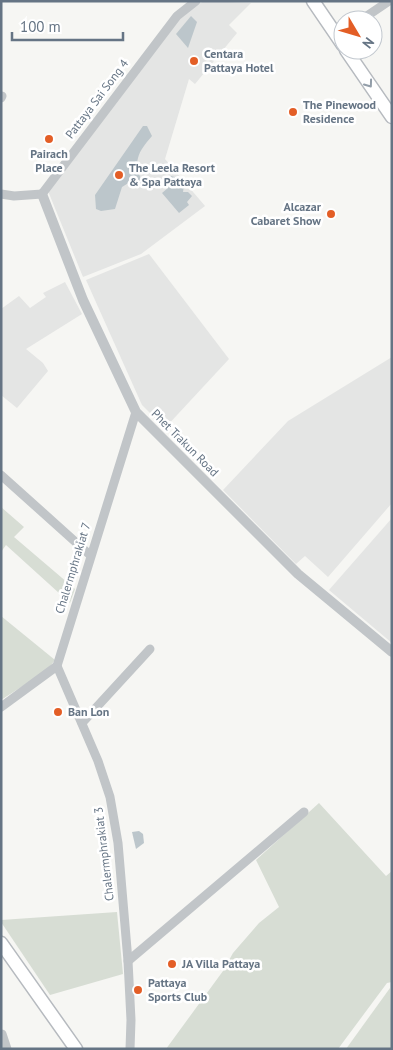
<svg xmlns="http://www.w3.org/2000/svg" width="393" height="1050" font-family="'PT Sans',sans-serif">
<rect width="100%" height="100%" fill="#f6f6f3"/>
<g fill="#e4e5e4">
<polygon points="204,1 251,3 229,25 237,33 195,84 189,79 165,159 205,206 141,254 83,277 48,191 181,14"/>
<polygon points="149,254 229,359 165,428 142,405 86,280"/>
<polygon points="65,282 82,314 26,349 43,363 48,371 17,408 1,395 1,309 19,296 30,308 46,297 43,293"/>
<polygon points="392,357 392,503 328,577 305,556 296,564 223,490 288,421"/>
<polygon points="392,518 392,643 329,590"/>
</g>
<g fill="#d7ddd4">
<polygon points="1,507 24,527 14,537 75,589 70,603 6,545 1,552"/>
<polygon points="1,616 55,660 46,671 1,700"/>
<polygon points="319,803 386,876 392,871 392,982 387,983 338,1049 166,1049 223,971 233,953 259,923 279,907 256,860"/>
<polygon points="117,912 123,974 50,995 1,922 1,920"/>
<polygon points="390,988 392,1049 346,1049"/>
</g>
<g fill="#bcc6cb">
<polygon points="191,16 197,22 188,48 176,34"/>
<path d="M143,126h4l5,10c-14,16 -20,26 -9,47l-2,3 -11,-4 -8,5 -7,22 -14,2 -5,-2 -1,-14z"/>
<polygon points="171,176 178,178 184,185 183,192 188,192 192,196 187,202 189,205 179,213 162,193 168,188 166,180"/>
<polygon points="139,831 143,834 144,843 136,849 132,832"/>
</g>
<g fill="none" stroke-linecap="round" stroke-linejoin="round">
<defs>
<g id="secondary">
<polyline points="313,1 343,45"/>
<polyline points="346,50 392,117"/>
<polyline points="1,943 76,1049"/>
</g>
</defs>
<use href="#secondary" stroke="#b6babf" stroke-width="15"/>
<g stroke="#c1c5c8" stroke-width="9">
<polyline points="361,20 389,1"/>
<polyline points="1,98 2,96"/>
<polyline points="1,194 14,196 42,194 177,16 196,1"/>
<polyline points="1,475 90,555"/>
<polyline points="57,666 98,761 110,797 118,843 128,961 131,1020 130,1049"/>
<polyline points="1,707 57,666 136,412"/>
<polyline points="82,723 150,649"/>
<polyline points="128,961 304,812"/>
<polyline points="2,1034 7,1049"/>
</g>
<polyline stroke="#c1c5c8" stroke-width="10" points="42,194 83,300 136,412 298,574 392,652"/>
<use href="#secondary" stroke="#fff" stroke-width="12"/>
</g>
<defs><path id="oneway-chevron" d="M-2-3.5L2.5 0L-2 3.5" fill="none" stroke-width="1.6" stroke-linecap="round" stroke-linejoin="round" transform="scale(1.25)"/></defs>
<use stroke="#939ea9" href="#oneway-chevron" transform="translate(369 84) rotate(54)"/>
<g fill="#e35e26" stroke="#fff" stroke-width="2">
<circle cx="194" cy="61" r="5"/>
<circle cx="293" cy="112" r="5"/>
<circle cx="49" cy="139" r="5"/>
<circle cx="119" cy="175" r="5"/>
<circle cx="331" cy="214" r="5"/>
<circle cx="58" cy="712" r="5"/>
<circle cx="172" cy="964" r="5"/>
<circle cx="138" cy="990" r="5"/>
</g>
<g text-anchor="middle" stroke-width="5" stroke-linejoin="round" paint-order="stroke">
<g font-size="12" font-weight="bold" fill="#657484" stroke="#fff" text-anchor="start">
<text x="204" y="58">Centara<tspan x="204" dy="14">Pattaya Hotel</tspan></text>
<text x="303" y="109">The Pinewood<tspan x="303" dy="14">Residence</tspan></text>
<text x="49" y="158" text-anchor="middle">Pairach<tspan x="49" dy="14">Place</tspan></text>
<text x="129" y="172">The Leela Resort<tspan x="129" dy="14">&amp; Spa Pattaya</tspan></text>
<text x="321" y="211" text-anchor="end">Alcazar<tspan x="321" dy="14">Cabaret Show</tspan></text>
<text x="68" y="716">Ban Lon</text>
<text x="182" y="968">JA Villa Pattaya</text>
<text x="148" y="987">Pattaya<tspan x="148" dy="14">Sports Club</tspan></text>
</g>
<g font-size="12" fill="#657484" stroke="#fff">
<text transform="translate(97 99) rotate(-53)" y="4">Pattaya Sai Song 4</text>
<text transform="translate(185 443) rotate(45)" y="4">Phet Trakun Road</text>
<text transform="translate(73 568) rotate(-73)" y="4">Chalermphrakiat 7</text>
<text transform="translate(104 854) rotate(-97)" y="4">Chalermphrakiat 3</text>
</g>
</g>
<rect width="393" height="1050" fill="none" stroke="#657484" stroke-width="5"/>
<g transform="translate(358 35) rotate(128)"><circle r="24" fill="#ffffff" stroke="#c1c7ce"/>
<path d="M0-4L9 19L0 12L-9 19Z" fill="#e35e26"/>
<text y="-8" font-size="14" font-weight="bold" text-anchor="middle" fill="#657484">N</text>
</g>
<path d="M12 32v8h111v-8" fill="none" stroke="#657484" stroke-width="2.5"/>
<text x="20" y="32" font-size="15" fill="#657484" stroke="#ffffff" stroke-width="4" paint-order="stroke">100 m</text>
</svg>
